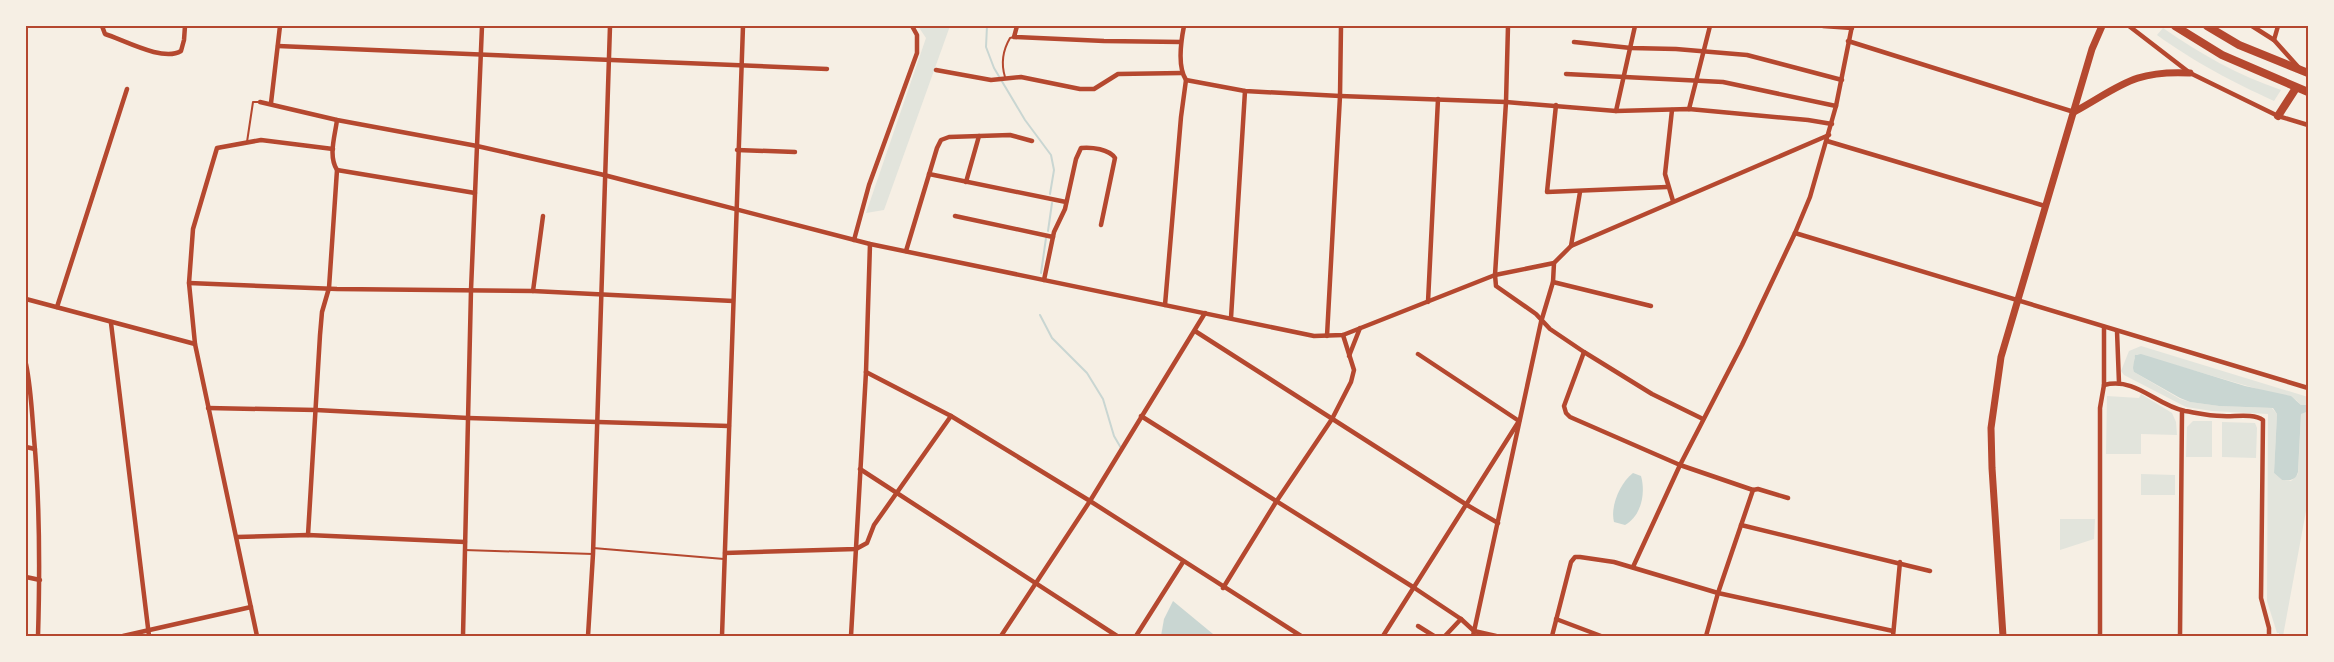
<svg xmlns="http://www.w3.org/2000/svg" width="2334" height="662" font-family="Ubuntu,sans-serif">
<rect width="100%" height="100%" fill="#f6efe4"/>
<g fill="#e2e4dc" fill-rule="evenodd">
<polygon points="918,26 950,26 884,210 866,213 926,38"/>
<path d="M2163,28c37,26 75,47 118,62l-7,11c-43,-20 -78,-38 -117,-66z"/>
<path d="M2141,346l167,51 -1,10 1,93 -25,136h-4v-3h-2l-10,-32 1,-187 -56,-3 -26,-4 -62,-32 -3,-4 8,-20zM2137,354l159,46 5,5h4l-4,9 -3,60 -7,7 -9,-1 -8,-7 3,-59 -5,-6 -53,-2 -29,-4 -10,-3 -46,-27v-14z"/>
<polygon points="2141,394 2172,413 2176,422 2177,435 2141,434 2141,454 2106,454 2107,396 2139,398"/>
<polygon points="2193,421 2212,421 2212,457 2186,457 2187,427"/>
<polygon points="2222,422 2255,423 2257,428 2256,458 2222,457"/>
<polygon points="2141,474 2175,475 2175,495 2141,495"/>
<polygon points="2060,519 2095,519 2094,539 2060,550"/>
</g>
<g fill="#c9d6d2">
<path d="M2141,354l104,32 46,10 10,9h5v7l-5,2 -3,58c-2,8 -8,9 -16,8l-8,-7 3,-59 -4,-6 -54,-2 -29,-4 -10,-4 -46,-26 -1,-4 2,-13z"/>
<path d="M1633,473l8,3c5,18 0,40 -16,49l-11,-3c-4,-16 6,-39 19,-49z"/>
<polygon points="1173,601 1213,634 1215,636 1161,636 1164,619"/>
</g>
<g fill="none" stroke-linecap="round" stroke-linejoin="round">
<g stroke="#c9d6d2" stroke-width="2">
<polyline points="987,26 986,47 994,68 1025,120 1051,155 1054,170 1050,194"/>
<polyline points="1048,231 1052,203"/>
<polyline points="1041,273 1046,238"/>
<polyline points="1040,315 1052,338 1087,373 1103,399 1114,436 1121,448"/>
</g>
<g stroke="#b5482f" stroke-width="2">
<path d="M1005,77c-4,-13 -2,-27 5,-39l4,-1"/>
<polyline points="247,142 253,102 260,102"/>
<polyline points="593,548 724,559"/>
<polyline points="464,550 593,554"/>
</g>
<g stroke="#b5482f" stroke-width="4.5">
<path d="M102,26l3,8c19,6 58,28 76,17l3,-11 1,-14"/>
<polyline points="1017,26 1014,37 1104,41 1181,42"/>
<polyline points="1508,26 1506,102 1495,275 1496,286 1536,314 1550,329 1584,352 1652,394 1703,419"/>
<polyline points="1823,26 1852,28"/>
<polyline points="2129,26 2190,73 2278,116 2308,125"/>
<polyline points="2252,26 2274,40 2300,69"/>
<polyline points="2274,40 2278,26"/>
<polyline points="1848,41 2074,112"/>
<polyline points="1574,42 1631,48 1676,49 1747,55 1842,80"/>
<polyline points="278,46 827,69"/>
<polyline points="936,70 991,80 1021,77 1080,89 1094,89 1118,74 1182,73"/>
<polyline points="1566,74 1723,82 1836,106"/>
<polyline points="1186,80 1245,91 1340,96 1506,102 1616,111 1689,109 1808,120 1832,124"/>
<polyline points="260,102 337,120 477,146 604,175 870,244 1314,336 1343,335 1495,275 1554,263"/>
<polyline points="271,103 280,26"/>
<polyline points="1556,105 1547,192 1667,187"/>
<polyline points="1689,109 1710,26"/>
<polyline points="1672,110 1665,174 1673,201"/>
<polyline points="1616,111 1635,26"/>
<polyline points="1827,141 2045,206"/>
<polyline points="737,150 795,152"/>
<polyline points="337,170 475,193"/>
<polyline points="929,174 1066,202"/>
<polyline points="966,182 979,136"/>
<polyline points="955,216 1053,237"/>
<polyline points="1795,233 2308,388"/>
<polyline points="854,240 869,185 917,53 917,35 912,26"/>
<polyline points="1571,246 1580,192"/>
<polyline points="906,251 937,148 941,140 949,137 1010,135 1032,141"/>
<path d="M1044,280l10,-48 11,-23 11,-50 5,-11c11,-1 28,1 34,10l-14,67"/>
<polyline points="1553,282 1651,306"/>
<polyline points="189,283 337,289 533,291 733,301"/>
<polyline points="533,291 543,216"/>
<polyline points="26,299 195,344"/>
<polyline points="1428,302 1438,99"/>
<path d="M1165,305l16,-188 5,-37c-9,-14 -5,-39 -2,-54"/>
<polyline points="57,307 127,89"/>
<polyline points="1231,318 1245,91"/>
<polyline points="111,323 149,636"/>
<polyline points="1195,331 1467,505 1498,523"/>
<polyline points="2117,331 2119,383"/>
<polyline points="1327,336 1340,96 1341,26"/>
<polyline points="1584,352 1564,406 1566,413 1570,417 1680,465 1753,490 1758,489 1788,498"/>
<polyline points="1349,356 1360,328"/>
<path d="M26,364c5,24 6,50 8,74 6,66 6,132 4,198"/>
<polyline points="866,372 951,416 1090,501 1301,636"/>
<path d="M2104,385c33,-8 51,20 81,26 12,2 25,5 37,5 12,1 31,-3 41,4l-2,178 8,30v8"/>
<polyline points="208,408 316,410 468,418 729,426"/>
<polyline points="1141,416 1413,587 1461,619 1474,631 1496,636"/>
<polyline points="26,447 35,449"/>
<polyline points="860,469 1117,636"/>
<polyline points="1741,525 1930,571"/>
<path d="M308,535l12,-200 2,-23 7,-24 8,-118c-9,-14 -2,-34 0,-50"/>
<polyline points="237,537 308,535 465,542"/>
<polyline points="725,553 856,549 867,543 874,525 951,416"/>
<polyline points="1633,567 1680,465 1742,345 1795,233 1810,197 1836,106 1852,26"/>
<polyline points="26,577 40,580"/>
<polyline points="1223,588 1276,502 1332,419 1351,382 1354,370 1343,335"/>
<polyline points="1556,619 1601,636"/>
<polyline points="1418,626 1434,636"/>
<polyline points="123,636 251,607"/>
<polyline points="257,636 195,344 189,283 193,229 217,148 261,140 333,149"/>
<polyline points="463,636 471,290 482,26"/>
<polyline points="588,636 593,554 610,26"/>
<polyline points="722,636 743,26"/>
<polyline points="851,636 866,372 870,244"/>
<polyline points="1001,636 1090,501 1205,313"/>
<polyline points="1136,636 1183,562"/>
<polyline points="1383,636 1519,421 1418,354"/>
<polyline points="1445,636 1461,619"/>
<polyline points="1473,636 1541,322 1553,282 1554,263 1571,246 1829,135"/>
<polyline points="1552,636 1571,562 1575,557 1580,557 1614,562 1718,593 1893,631"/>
<polyline points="1706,636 1718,593 1753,490"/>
<polyline points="1893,636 1900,562"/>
<polyline points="2100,636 2100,408 2104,385 2104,327"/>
<polyline points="2180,636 2182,411"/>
</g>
<g stroke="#b5482f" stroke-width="7">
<path d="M2074,112c47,-26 59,-42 116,-39"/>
<polyline points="2003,636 1992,468 1991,428 2001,357 2092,49 2102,26"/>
</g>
<g stroke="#b5482f" stroke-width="8">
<polyline points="2175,26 2222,55 2308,92"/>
<polyline points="2207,26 2239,45 2308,73"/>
<polyline points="2278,116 2296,88"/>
</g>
</g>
<rect width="2334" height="662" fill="none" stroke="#f6efe4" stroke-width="54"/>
<rect x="27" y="27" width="2280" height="608" fill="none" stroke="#b5482f" stroke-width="2"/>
</svg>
